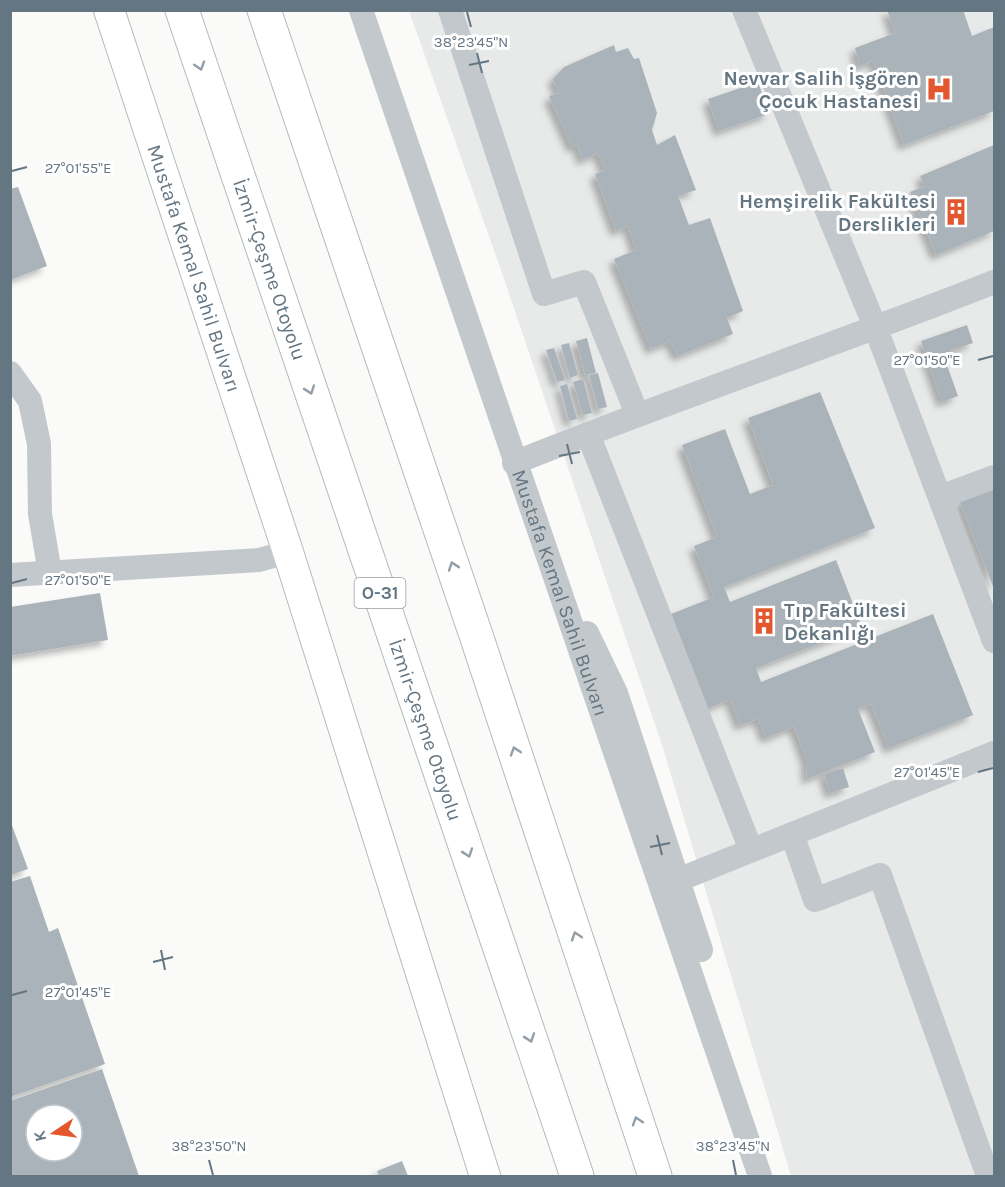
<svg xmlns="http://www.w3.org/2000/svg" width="1005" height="1187" font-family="Karla,sans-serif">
<defs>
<filter id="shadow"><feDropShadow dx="-5.5" dy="5.5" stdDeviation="3" flood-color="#0004"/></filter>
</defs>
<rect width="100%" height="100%" fill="#fafaf8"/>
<polygon fill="#e8e9e9" points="409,11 994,11 994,1176 791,1176 662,745 501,270"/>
<g fill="#aab3b9" fill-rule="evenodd" filter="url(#shadow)">
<polygon points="887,10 963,10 972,36 994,27 994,111 904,145 873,60 860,67 855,48 895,33"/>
<polygon points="614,45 616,52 628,48 634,59 639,58 657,113 652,130 657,145 675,135 696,190 678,196 689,225 710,218 743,311 727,318 733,334 678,356 670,341 651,349 614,259 636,250 628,226 616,231 595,174 605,170 598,153 582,160 578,145 572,147 549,96 559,93 553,79 564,67"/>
<polygon points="758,82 769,114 719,131 708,99"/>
<polygon points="994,145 994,231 936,255 910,192 925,186 920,176"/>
<polygon points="18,187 47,266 10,280 10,189"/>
<polygon points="967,325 973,343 951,350 946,362 958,396 942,402 921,341"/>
<polygon points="587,338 596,373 585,375 576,341"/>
<polygon points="569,343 578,375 570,378 561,345"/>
<polygon points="554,348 565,380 557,382 546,350"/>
<polygon points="598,373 607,407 598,409 589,375"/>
<polygon points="583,379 592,413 583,415 573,382"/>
<polygon points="567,384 577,419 569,421 560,386"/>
<polygon points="820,392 875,528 724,587 730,602 836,560 862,627 756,668 761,682 933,614 973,715 889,748 871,704 858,709 875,752 807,779 806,758 794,727 766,738 758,719 740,725 730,699 702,711 666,616 714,597 694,546 717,537 682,445 725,429 750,494 773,485 748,418"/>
<polygon points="994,485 994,589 959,500"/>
<polygon points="100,593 108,640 10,656 10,607"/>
<polygon points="843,768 849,787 830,793 824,774"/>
<polygon points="10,820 28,869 10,875"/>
<polygon points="30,876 49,932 58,928 105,1064 10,1097 10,882"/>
<path d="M102,1069l37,107h-129v-75zM36,1115h36v36h-36z"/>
<polygon points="402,1161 408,1176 379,1176 377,1171"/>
</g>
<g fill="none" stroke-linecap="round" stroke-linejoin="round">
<defs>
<g id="major">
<path id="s2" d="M109,10l179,542 197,624"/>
</g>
<g id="highway">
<path id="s3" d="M182,10l395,1166"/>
<polyline points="264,10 476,635 655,1176"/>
</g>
</defs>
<use href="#major" stroke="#b5babe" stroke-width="32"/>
<use href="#highway" stroke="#b4b9bd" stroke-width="35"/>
<g stroke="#c3c8cc" stroke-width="24">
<path id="s1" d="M361,10l399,1166"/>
<polyline points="450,10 544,294 584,282 637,414"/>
<polyline points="744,10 876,329 994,641"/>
<polyline points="10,373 30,401 39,444 40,514 50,573"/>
<polyline points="588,434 751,850"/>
<path d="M514,463c159,-64 321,-118 480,-181"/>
<polyline points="940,497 994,477"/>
<polyline points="10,575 259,560 288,552"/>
<polyline points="587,633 616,693 701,950"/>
<polyline points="792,834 815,900 880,875 988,1176"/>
<polyline points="663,886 994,753"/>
</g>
<use href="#major" stroke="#fff" stroke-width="30"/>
<use href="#highway" stroke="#fff" stroke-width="33"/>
</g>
<defs><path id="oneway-chevron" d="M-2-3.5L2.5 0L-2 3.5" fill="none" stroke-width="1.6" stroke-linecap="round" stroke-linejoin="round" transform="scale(1.5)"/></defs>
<g stroke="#939fa8">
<use href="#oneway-chevron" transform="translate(200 66) rotate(72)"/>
<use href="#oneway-chevron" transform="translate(310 390) rotate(71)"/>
<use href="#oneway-chevron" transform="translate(453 566) rotate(-109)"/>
<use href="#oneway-chevron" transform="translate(515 751) rotate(-108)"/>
<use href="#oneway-chevron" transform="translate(468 853) rotate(71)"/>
<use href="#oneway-chevron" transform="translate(576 936) rotate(-108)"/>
<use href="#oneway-chevron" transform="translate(530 1038) rotate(71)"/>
<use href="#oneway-chevron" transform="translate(637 1121) rotate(-108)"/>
</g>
<path fill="none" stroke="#657683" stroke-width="2" d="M467,12l4,15M477,53l5,20M469,65l20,-4M12,171l15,-4M978,360l15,-4M567,444l5,20M559,456l21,-4M12,583l15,-4M978,772l15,-4M657,835l5,20M650,847l20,-4M161,950l4,20M153,962l20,-5M12,995l15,-4M209,1160l4,15M733,1160l3,15"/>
<defs>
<symbol id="hospital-bare" viewBox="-9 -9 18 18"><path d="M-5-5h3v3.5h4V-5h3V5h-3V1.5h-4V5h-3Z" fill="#e4572e" stroke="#fff" stroke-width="2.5" paint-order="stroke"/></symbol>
<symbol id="building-bare" viewBox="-9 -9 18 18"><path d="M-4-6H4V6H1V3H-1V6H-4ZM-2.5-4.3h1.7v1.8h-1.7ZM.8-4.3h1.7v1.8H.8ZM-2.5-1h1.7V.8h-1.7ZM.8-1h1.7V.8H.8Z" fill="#e4572e" stroke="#fff" stroke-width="2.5" paint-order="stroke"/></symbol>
</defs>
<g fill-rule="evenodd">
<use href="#hospital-bare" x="920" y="70" width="38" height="38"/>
<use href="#building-bare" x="937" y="193" width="38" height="38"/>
<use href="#building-bare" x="745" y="602" width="38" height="38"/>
</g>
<g text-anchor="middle" stroke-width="6" stroke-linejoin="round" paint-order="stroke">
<rect fill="#fff" stroke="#939fa8" stroke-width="1.5" x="354.5" y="578" width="51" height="30" rx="4.5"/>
<g font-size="18" font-weight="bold" fill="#657683">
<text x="380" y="599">O-31</text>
</g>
<g font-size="20" font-weight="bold" fill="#657683" stroke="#fff" text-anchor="end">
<text x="919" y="85">Nevvar Salih İşgören<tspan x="919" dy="23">Çocuk Hastanesi</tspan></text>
<text x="936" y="208">Hemşirelik Fakültesi<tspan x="936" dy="23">Derslikleri</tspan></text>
<text x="784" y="617" text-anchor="start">Tıp Fakültesi<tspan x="784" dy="23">Dekanlığı</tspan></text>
</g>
<g font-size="20" fill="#657683" stroke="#fff">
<text dy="7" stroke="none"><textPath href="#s2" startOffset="272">Mustafa Kemal Sahil Bulvarı</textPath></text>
<text dy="7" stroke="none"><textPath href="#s3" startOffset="274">İzmir-Çeşme Otoyolu</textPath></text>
<text dy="7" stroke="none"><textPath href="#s1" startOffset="616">Mustafa Kemal Sahil Bulvarı</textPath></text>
<text dy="7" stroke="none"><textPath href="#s3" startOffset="760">İzmir-Çeşme Otoyolu</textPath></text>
</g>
</g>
<g font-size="15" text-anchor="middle" fill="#657683" stroke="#fff" stroke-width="6" stroke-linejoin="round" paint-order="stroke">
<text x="471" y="47">38°23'45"N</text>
<text x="78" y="173">27°01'55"E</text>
<text x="927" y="365">27°01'50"E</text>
<text x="78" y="585">27°01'50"E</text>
<text x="927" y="777">27°01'45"E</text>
<text x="78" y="997">27°01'45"E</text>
<text x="209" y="1151">38°23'50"N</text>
<text x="733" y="1151">38°23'45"N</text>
</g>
<rect width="1005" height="1187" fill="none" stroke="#657683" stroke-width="24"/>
<g transform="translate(54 1133) rotate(257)"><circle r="28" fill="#ffffff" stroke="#c1c8cd" stroke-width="1.5"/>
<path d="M0-4.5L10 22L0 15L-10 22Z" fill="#e4572e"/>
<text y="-9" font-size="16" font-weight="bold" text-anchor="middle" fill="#657683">K</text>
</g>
</svg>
